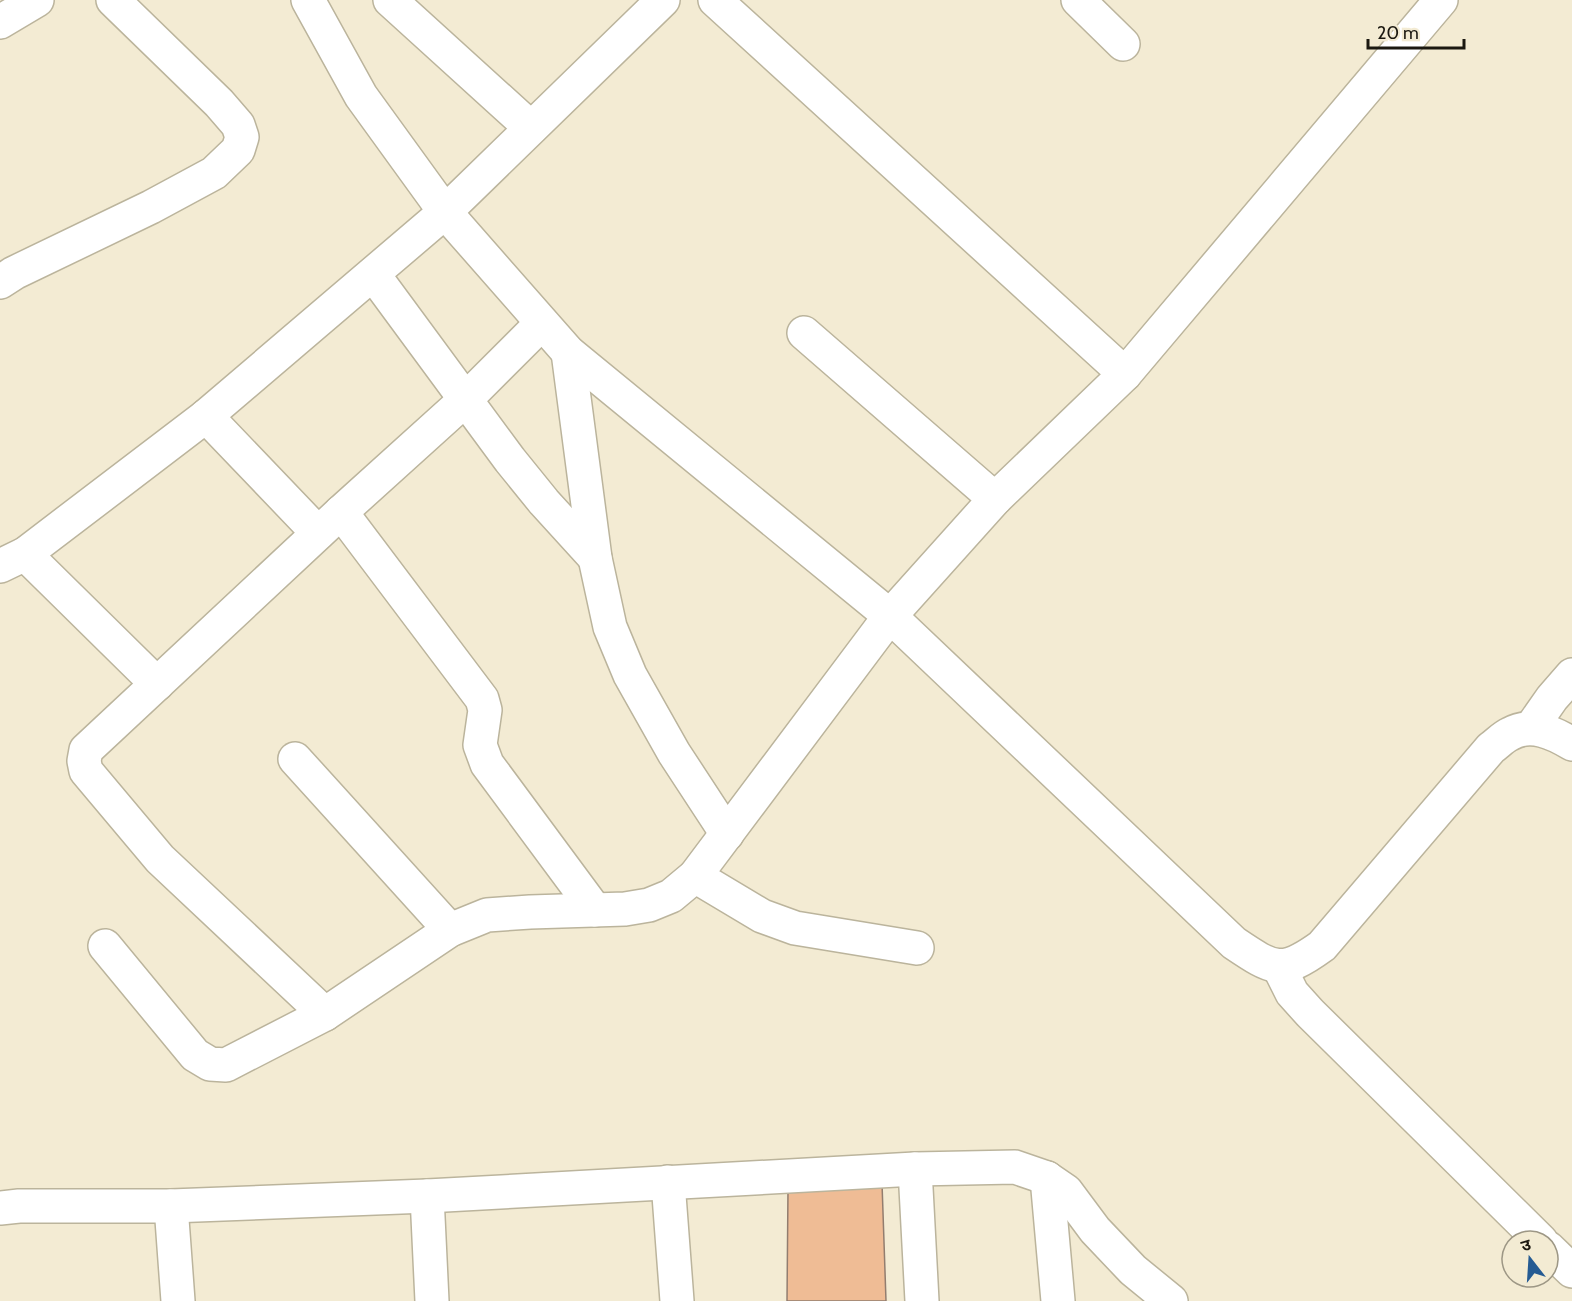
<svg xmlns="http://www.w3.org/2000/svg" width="1572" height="1301" font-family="Cabin,'Noto Sans Devanagari',sans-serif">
<rect width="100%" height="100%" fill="#f3ebd3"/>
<polygon fill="#efbc95" stroke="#927d6f" stroke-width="1.5" points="882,1183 886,1301 787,1301 788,1190"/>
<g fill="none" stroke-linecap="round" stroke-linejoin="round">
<defs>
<g id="minor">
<path d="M308,0l53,96 84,116 123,140 322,264 344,327c40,27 48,32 88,3l169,-198c6,-4 12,-11 19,-14 21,-12 44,-1 62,10"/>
<polyline points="390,0 531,128"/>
<polyline points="715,0 1125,374"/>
<polyline points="1078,0 1123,44"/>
<polyline points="0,22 37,0"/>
<polyline points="373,274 510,460 544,502 595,558"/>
<polyline points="0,282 14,273 151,207 214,173 238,150 242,137 238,125 219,103 113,0"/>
<polyline points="804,333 995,499"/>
<polyline points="568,352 595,558 610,627 630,675 674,753 727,834"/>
<polyline points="206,416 318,533"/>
<polyline points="341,512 482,699 485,710 480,745 487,764 595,910"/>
<polyline points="25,554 157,684"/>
<polyline points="0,566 25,554 206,416 445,212 663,0"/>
<polyline points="1531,728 1552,698 1572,675"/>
<polyline points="295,759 450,930"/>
<polyline points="695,876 762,916 795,928 917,948"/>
<polyline points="105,946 195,1055 210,1064 226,1065 325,1014 450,930 487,915 530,912 625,909 649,905 671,896 695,876 890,616 995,499 1125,374 1441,0"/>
<polyline points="1279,967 1292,993 1310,1013 1541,1241"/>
<polyline points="325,1014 160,859 86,771 84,761 86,750 341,512 465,400 542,323"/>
<polyline points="915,1169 922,1301"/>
<polyline points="1047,1178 1058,1301"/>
<polyline points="668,1182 677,1301"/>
<polyline points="427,1196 432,1301"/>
<polyline points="171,1206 178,1301"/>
<polyline points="0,1208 19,1206 171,1206 427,1196 915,1169 1015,1167 1047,1178 1066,1191 1095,1230 1133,1270 1171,1301"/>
<polyline points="1548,1248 1572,1271"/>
</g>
</defs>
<use href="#minor" stroke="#bbb49c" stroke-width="36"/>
<use href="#minor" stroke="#fff" stroke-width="33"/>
</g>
<g transform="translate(1530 1259) rotate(343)"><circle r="28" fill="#f3ebd3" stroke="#9d9785" stroke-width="1.5"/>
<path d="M0-4.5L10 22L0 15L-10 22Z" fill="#255b93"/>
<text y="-9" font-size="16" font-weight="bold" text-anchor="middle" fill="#1b1810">उ</text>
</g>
<path d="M1368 39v9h96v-9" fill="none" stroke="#1b1810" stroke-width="3"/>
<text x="1377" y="39" font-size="18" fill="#1b1810" stroke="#f3ebd3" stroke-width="4.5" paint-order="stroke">20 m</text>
</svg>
